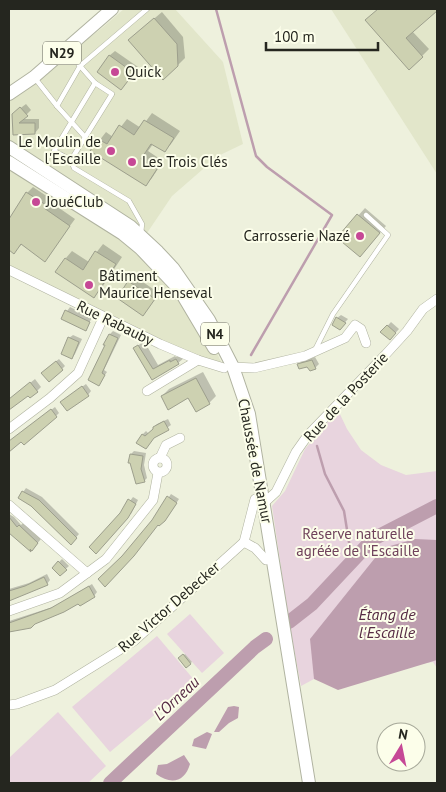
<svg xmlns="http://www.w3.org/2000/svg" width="446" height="792" font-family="'PT Sans',sans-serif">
<rect width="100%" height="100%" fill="#eef1dd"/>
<g fill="#e2e6ca">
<polygon points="124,9 175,9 223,62 243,144 218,156 172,196 147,233 155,263 215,349 224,368 198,360 9,270 9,100 102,28"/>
<polygon points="331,9 437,9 437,174"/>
</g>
<g fill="#e8d4de">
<polygon points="338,410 347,429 361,450 381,465 406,475 437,471 437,668 433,662 314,679 301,686 289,622 272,506 285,491 305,449"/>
<polygon points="190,614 224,653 202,673 167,634"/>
<polygon points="157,636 195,681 110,752 72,707"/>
<polygon points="58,712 106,766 88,783 9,783 9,758"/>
</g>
<g fill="#bd9eae">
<polygon points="415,539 437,540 437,660 338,690 314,679 310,639 383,548"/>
<polygon points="234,706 239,707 238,718 229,723 219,732 214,732 228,707"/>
<polygon points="207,732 212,734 206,749 192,746 194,739"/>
<path d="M184,755l6,9c-5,18 -19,21 -34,10l2,-9 9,-1z"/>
</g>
<g fill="#0003">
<polygon points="379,9 437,9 412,31 429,49 422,56 374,13"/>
<polygon points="162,12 183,37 185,58 177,66 137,33"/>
<polygon points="115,51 138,67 121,88 109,56"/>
<polygon points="26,104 31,110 22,119 39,119 39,128 35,133 14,134 18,110"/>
<polygon points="152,113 180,131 171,144 164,151 153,144 148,151 163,161 152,178 145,185 92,150 106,132 113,137 127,119 141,128"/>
<polygon points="33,187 51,199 49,201 75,219 45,260 22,244 14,252 9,249 9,221 27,193"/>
<polygon points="365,208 386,226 367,248 342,234"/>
<polygon points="103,244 122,257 101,289 94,296 66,258 72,251 89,262"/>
<polygon points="134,276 159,293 143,314 119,298"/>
<polygon points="70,307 92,318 85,329 62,318"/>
<polygon points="341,315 348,319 339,329 337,318"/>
<polygon points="391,322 399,329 390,339 382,332"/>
<polygon points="113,331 121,335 104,370 107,372 99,384 107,345 110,334"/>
<polygon points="73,335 82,339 75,354 72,358 69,338"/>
<polygon points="144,341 158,365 175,356 176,357 181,354 184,358 178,363 153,379 135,348"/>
<polygon points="315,357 319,364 315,368 310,369 307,365 298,365 302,361"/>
<polygon points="59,359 65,366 62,369 46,369"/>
<polygon points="203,372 216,396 209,403 189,396 162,396 169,389"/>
<polygon points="35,379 41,387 37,391 28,394 9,408 9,400"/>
<polygon points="86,384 91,391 88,395 65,399"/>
<polygon points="55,407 59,413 56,416 9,450 9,442"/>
<polygon points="168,419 171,425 155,436 146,448 142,435 146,431 149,434 157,424"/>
<polygon points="134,451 146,453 144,465 147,478 144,481 131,454"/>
<polygon points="26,488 42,497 79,534 71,543 31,505 19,498"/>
<polygon points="171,494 179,499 168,516 123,556 153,521"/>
<polygon points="133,497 138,500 131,514 121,513"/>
<polygon points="9,514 14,517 21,525 23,523 41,539 31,551 12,534 14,532 9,529"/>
<polygon points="62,559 69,566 60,574 53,568"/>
<polygon points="47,574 50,580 47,584 9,599 9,589 29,583"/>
<polygon points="92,584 97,592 94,596 35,623 30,627 9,631 9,621 56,606"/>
<polygon points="185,654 192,662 186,667 179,659"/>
</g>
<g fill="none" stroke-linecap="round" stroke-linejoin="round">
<g stroke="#bd9eae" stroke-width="2.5">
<polyline points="216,9 256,156 267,167 332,215 251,355"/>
<polyline points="317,446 325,474 344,511 352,561"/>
</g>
<g stroke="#bd9eae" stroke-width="14">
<polyline points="289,622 312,604 373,539 437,506"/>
<polyline points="110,783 255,647 266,639"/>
</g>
</g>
<g fill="#cdd1b1" stroke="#9d9f8d">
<polygon points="378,9 437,9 437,11 406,38 423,57 409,70 365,20"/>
<polygon points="154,18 177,44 178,66 163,80 128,40"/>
<polygon points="109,55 134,73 121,90 97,72"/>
<polygon points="20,107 28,116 19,123 35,123 35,134 13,135 12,114"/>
<polygon points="144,120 174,138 165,152 151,144 141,159 157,169 146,186 90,151 98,139 107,144 119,125 134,135"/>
<polygon points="26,192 46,205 44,208 70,226 45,262 21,244 14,254 9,250 9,219"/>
<polygon points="357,214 380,233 360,257 342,242 345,238 340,234"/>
<polygon points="95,251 116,264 94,298 55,272 65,258 83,270"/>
<polygon points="128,281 155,299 143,316 117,298"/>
<polygon points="65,310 90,322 86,331 61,319"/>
<polygon points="336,317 346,323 340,330 332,325"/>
<polygon points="387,325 396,333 390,340 380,332"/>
<polygon points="109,334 118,338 102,373 105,375 99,386 88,380 105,345 103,345"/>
<polygon points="68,337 79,342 72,359 61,354"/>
<polygon points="138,345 153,369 170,360 170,362 176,359 179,364 152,380 133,348"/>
<polygon points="312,360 316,369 310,371 307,367 299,369 297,364"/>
<polygon points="56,361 63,370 49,382 41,373"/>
<polygon points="196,378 210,404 196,412 188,398 168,410 161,396"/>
<polygon points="30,382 38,392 30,398 28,396 9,410 9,399"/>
<polygon points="82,386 89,396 67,411 60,402"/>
<polygon points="51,409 57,417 24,445 21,442 9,452 9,441"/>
<polygon points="164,421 169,430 154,438 146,449 136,443 142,434 145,436 153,429 153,427"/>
<polygon points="130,454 143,456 141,469 145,482 136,484 130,463 128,463"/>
<polygon points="22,491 39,500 77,538 71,545 31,506 18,498"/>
<polygon points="167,496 177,503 165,521 159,526 158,525 134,556 105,587 98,579 122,556 152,520"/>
<polygon points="128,499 136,504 128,518 96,554 89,547 120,513"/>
<polygon points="9,517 17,527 19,525 38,543 32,551 30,549 31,552 9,533"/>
<polygon points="58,561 67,570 60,576 52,568"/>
<polygon points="44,577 48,585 9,601 9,591 25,586"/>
<polygon points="89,586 95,597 80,606 78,604 64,612 35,624 31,628 9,632 9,623 51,608"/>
<polygon points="183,654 191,664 186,668 178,658"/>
</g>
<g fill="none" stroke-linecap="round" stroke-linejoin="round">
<defs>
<g id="lane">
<polyline points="66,50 95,83 112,94 71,160 74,168 129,201 142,224 141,233"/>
<polyline points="34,77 57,106 85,137"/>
<polyline points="57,106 80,66 147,9"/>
<polyline points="71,160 54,151 95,83"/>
<polyline points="315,350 333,314 388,235 366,215"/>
</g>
<g id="street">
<polyline points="9,270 160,344 198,360 224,368"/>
<polyline points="233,367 254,368 305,356 345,338 355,325 361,329 366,343"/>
<polyline points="147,391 198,360"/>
<polyline points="9,429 50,398 78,373 103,318"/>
<circle cx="160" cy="465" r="7"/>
<polyline points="160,458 166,445 180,438"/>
<polyline points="264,503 276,492 296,452 308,435 386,354 407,331 423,309 437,299"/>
<polyline points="9,505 87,573"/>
<polyline points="244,542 255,548 266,560"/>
<polyline points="9,611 60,593 106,559 153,500 158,473"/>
<polyline points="9,705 17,704 55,690 134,641 244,542 255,499"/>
</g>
<g id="primary">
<polyline points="9,94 34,77 112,9"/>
<polyline points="9,147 130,226 158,252 173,268 209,320 233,367 249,414 309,783"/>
<polyline points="9,162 123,234 140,248 179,289 214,348"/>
</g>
</defs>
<use href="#lane" stroke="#b0b3a0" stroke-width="5.5"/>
<use href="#street" stroke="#b0b3a0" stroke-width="10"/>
<use href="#primary" stroke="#b0b3a0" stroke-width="14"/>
<use href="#lane" stroke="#fff" stroke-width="4.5"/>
<use href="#street" stroke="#fff" stroke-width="9"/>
<use href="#primary" stroke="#fff" stroke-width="12"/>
</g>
<g fill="#c64896" stroke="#fcfeea" stroke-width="2">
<circle cx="115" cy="72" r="5"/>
<circle cx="111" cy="151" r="5"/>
<circle cx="132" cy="162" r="5"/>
<circle cx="36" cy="202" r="5"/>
<circle cx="360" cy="236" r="5"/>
<circle cx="89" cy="285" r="5"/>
</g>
<g text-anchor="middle" stroke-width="4" stroke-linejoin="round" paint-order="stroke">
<g fill="#fcfeea" stroke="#66675c" stroke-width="1">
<rect x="43" y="41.5" width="38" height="23" rx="4"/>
<rect x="201" y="322.5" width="28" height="23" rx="4"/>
</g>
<g font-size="14" font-weight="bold" fill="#25261f">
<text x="62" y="58">N29</text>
<text x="215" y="339">N4</text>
</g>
<g font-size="15" fill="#25261f" stroke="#fcfeea" text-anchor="start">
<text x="125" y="77">Quick</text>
<text x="101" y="147" text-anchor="end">Le Moulin de<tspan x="101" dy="17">l'Escaille</tspan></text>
<text x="142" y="167">Les Trois Clés</text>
<text x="46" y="207">JouéClub</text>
<text x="350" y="241" text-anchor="end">Carrosserie Nazé</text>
<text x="99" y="281">Bâtiment<tspan x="99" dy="17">Maurice Henseval</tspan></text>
</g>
<g font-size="15" fill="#25261f" stroke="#fcfeea">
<text transform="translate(115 323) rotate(26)" y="5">Rue Rabauby</text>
<text transform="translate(346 397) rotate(-47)" y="5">Rue de la Posterie</text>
<text transform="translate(255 461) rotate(79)" y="5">Chaussée de Namur</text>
<text transform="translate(169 607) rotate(-41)" y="5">Rue Victor Debecker</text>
</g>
<g font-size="15" fill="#6f425b" stroke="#fcfeea">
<text x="358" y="539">Réserve naturelle<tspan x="358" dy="17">agréée de l'Escaille</tspan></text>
</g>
<g font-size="16" font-style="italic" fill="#572c45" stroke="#fcfeea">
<text x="387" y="620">Étang de<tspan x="387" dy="18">l'Escaille</tspan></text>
<text transform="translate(176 698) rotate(-43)" y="6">L'Orneau</text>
</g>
</g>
<rect width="446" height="792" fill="none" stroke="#25261f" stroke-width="20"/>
<g transform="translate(401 747) rotate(10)"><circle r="24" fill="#fcfeea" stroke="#a6a899"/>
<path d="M0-4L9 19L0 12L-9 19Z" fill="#c64896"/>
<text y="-8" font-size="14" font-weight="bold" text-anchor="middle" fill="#25261f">N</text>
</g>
<path d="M266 42v8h112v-8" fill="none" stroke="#25261f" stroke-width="2.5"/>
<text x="274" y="42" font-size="15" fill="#25261f" stroke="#fcfeea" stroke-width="4" paint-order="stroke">100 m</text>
</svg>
